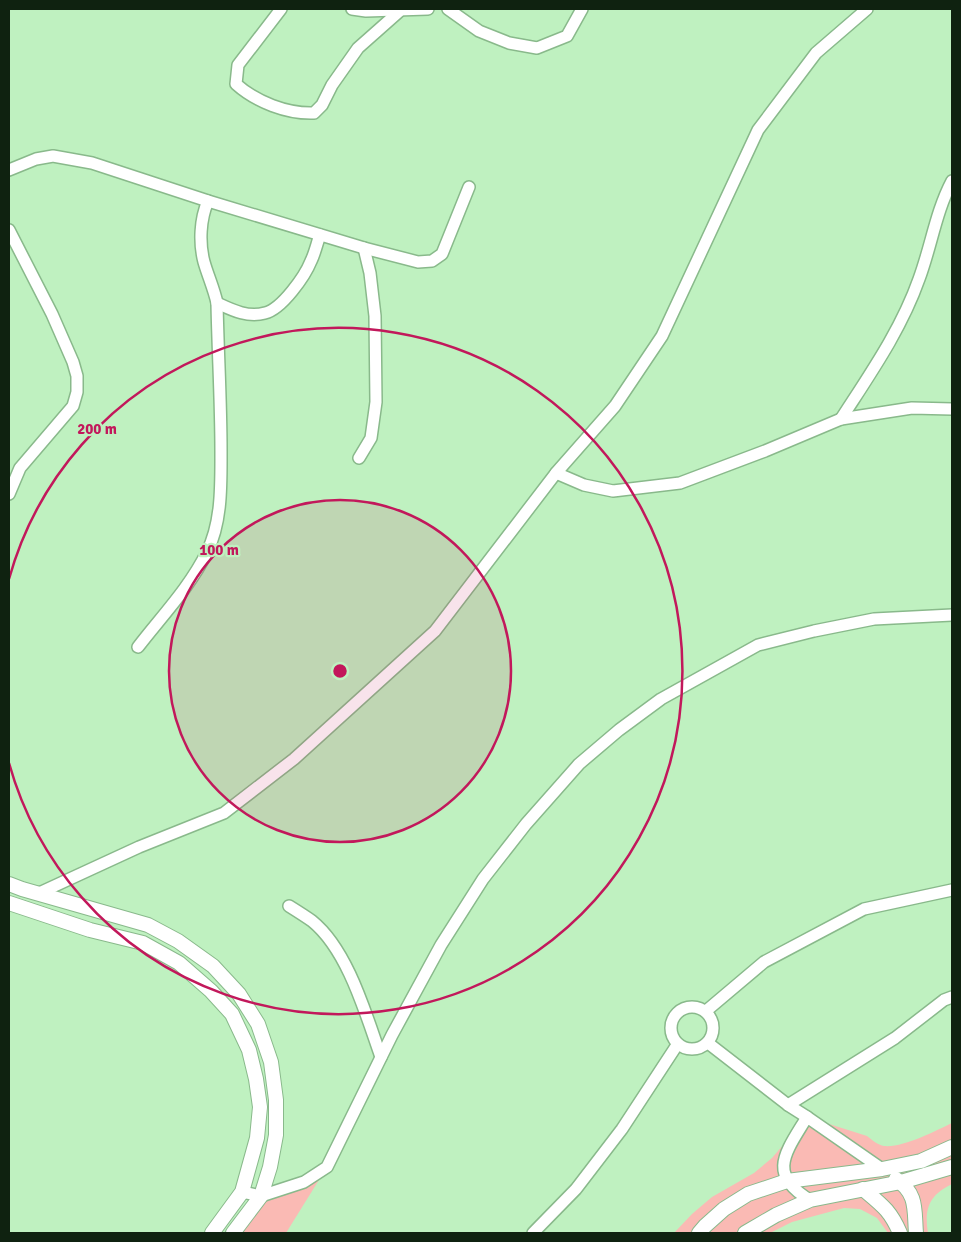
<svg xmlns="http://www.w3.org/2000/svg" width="961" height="1242" font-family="Signika,sans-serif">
<rect width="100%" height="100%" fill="#bff1c0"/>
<g fill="#fabab4">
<path d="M807,1117l60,19c5,4 11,9 17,10 19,2 51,-15 68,-23v61c-23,11 -28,25 -24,49h-40l-11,-15 -17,-9 -16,-1 -52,14 -22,11h-96l18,-19 20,-17 42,-24 18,-15z"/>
<polygon points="327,1167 286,1233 233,1233 261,1196"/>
</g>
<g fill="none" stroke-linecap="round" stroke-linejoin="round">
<defs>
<g id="minor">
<path d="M281,9l-43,56 -2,19c20,18 51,30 78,29l8,-8 10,-20 26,-37 44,-39"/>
<polyline points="352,9 366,11 428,9"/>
<polyline points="448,9 479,31 509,43 537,48 567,36 582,9"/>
<polyline points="9,170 36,159 53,156 92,163 208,201 364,248 418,262 432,261 442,254 469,187"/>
<polyline points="9,230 52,314 73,362 77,376 77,392 73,406 20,468 9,494"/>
<path d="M217,303c15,7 31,15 48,10 17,-4 40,-37 46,-52 4,-8 6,-18 9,-26"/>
<path d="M841,419c29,-45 60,-89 78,-140 12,-32 17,-68 33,-98"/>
<polyline points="359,458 371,438 376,402 375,316 370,273 364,248"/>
<polyline points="556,473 584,485 613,491 680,483 765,451 841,419 912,408 952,409"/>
<path d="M138,647c23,-30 52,-60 69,-95 15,-30 14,-67 14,-101 0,-49 -3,-98 -4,-148 -3,-14 -9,-27 -13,-41 -5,-19 -4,-43 4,-61"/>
<polyline points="37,894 139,847 224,813 294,759 435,631 556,473 615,406 662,336 758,130 816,53 867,9"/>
<path d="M289,906c8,5 16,10 23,15 36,29 54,94 69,136"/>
<circle cx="692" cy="1028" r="21"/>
<polyline points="706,1011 764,962 864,909 952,890"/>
<polyline points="708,1043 788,1105 807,1117"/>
<polyline points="788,1105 895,1038 944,1000 952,997"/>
<polyline points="242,1192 261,1196 304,1182 327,1167 392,1035 441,945 483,879 526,824 579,764 619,730 661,699 758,645 814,631 874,619 952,615"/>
<path d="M810,1200c-44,-26 -24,-48 -3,-83l75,52"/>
<polyline points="533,1233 576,1189 622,1129 677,1045"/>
</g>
<g id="tertiary">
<polyline points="9,884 22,889 148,925 178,941 213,966 239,994 258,1024 271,1062 276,1100 276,1135 270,1167 261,1196 233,1233"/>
<polyline points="9,903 90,930 143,943 179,963 211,991 232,1014 249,1050 256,1079 260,1107 257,1138 242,1192 212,1233"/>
<path d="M896,1179c22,15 18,31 20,54"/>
<path d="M863,1189c19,16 27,21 37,44"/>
<polyline points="699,1233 705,1226 724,1209 748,1194 787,1181 882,1169 921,1161 952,1147"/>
<polyline points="745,1233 776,1215 810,1200 901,1182 952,1167"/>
</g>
</defs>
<use href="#minor" stroke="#89b98b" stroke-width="14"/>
<use href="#tertiary" stroke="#89b98b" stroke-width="16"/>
<use href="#minor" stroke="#fff" stroke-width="11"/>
<use href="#tertiary" stroke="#fff" stroke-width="14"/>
</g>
<circle cx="340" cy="671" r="171" fill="#c2185b" fill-opacity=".12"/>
<g fill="none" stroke="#c2185b" stroke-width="2.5">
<circle cx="340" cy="671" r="171"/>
<path d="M9 579A343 343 0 1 1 9 763"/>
</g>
<circle cx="340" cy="671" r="8" fill="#c2185b" stroke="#bff1c0" stroke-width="2.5"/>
<g font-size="15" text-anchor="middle" font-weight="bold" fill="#c2185b" stroke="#bff1c0" stroke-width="4.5" stroke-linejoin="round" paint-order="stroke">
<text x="97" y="434">200 m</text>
<text x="219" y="555">100 m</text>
</g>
<rect width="961" height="1242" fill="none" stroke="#0f2210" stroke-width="20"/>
</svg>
